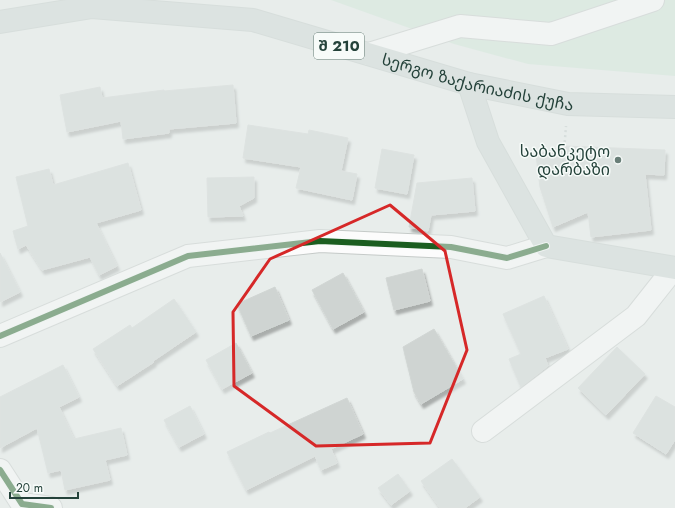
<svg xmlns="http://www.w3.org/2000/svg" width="675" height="508" font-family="Jost,'Noto Sans Georgian',sans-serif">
<defs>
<filter id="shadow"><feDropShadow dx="2.5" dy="4.5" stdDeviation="1" flood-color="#0004"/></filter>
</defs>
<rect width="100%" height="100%" fill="#e8edeb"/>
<polygon fill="#d1e6d8" points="331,0 675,0 675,76 528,64 454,44"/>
<g fill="#cfd4d2" stroke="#d1d6d4" filter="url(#shadow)">
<polygon points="233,85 236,123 169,129 169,133 123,139 121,121 67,132 60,95 100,87 102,98 164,90 164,91"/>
<polygon points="248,125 308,134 309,130 348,138 341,171 357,174 352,200 296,188 301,167 243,158"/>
<polygon points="565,146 665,150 664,175 645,174 651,230 591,237 588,212 553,227 540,187 536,155"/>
<polygon points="382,149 414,155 407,194 375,188"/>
<polygon points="128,163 141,210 96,223 117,266 99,275 90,257 42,270 26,245 18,249 13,231 28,226 16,177 49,169 53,185"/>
<polygon points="254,177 254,198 239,206 243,216 208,217 207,178"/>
<polygon points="472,178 475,211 431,215 428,231 409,227 417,183"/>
<polygon points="0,253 20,292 0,302"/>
<polygon points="422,269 430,301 394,310 386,278"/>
<polygon points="343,273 364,312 333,329 312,290"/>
<polygon points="275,287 289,320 251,336 237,304"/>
<polygon points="544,296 568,349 545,358 548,366 521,387 509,359 521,354 503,314"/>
<polygon points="174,299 196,332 153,361 154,362 117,386 93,349 130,325 132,328"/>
<polygon points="434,329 463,379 421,404 414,392 403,347"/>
<polygon points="236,343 252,373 222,389 206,360"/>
<polygon points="617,347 645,374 606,415 578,388"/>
<polygon points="63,365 79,397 59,407 74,439 121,428 127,455 105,460 110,480 65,490 61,470 48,473 37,428 0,448 0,397"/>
<polygon points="656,396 675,407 675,440 666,454 633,433"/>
<polygon points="347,398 363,434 331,449 337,463 321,470 315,456 246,490 227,452 269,432 270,433"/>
<polygon points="190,406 204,434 179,447 164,420"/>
<polygon points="452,459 480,497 465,508 440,508 421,481"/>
<polygon points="398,474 410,491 391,505 378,488"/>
</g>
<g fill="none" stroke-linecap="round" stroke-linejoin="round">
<defs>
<g id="minor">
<polyline points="369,54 460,26 551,34 653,0"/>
<polyline points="0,336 188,256 320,241 451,247 507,258 546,246"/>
<polyline points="483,431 636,316 674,268"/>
<polyline points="0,470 22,504 51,508"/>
</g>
<g id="major">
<path id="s1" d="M0,22l92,-15 161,13 216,64 99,20 107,3"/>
<polyline points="469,84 488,142 546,246 675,268"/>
</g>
</defs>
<use href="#minor" stroke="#c5cac8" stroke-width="24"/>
<use href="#major" stroke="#c3ccc9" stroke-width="24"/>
<polyline stroke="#c3ccca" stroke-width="2.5" stroke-dasharray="2 3" stroke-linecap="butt" points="562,177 566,126"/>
<use href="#minor" stroke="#fcfcfc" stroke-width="22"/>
<use href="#major" stroke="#cfd7d5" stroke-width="22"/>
<defs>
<g id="cycleway">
<polyline points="0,336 188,256 320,241 451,247 507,258 546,246"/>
<polyline points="0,470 22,504 51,508"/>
</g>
</defs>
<use href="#cycleway" stroke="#f7fbf9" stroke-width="8"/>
<use href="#cycleway" stroke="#1b5e20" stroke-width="6"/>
</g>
<path d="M0 0H675V508H0ZM390,205l55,46 22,99 -37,93 -114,3 -82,-60 -1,-74 37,-53z" fill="#e8edeb" fill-opacity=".55" fill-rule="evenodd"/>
<path fill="none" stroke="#d62828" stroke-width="3" stroke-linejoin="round" d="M390,205l55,46 22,99 -37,93 -114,3 -82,-60 -1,-74 37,-53z"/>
<circle fill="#697e78" stroke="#f7fbf9" stroke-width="1.5" cx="618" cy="160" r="4"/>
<g text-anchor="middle" stroke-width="3" stroke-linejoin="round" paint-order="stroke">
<rect fill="#f7fbf9" stroke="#637a73" stroke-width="1" x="314" y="33" width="50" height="26" rx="3"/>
<g font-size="15" font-weight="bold" fill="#24423a">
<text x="339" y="51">შ 210</text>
</g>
<g font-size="16" fill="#24423a" stroke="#f7fbf9">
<text dy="6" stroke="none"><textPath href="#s1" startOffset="488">სერგო ზაქარიაძის ქუჩა</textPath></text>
</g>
<g font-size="16" fill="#24423a" stroke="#f7fbf9" text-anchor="end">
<text x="610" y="157">საბანკეტო<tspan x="610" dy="18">დარბაზი</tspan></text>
</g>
</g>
<path d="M10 492v6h68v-6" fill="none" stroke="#24423a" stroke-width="2"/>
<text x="16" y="492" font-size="12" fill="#24423a" stroke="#f7fbf9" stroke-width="3" paint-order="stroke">20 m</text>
</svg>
